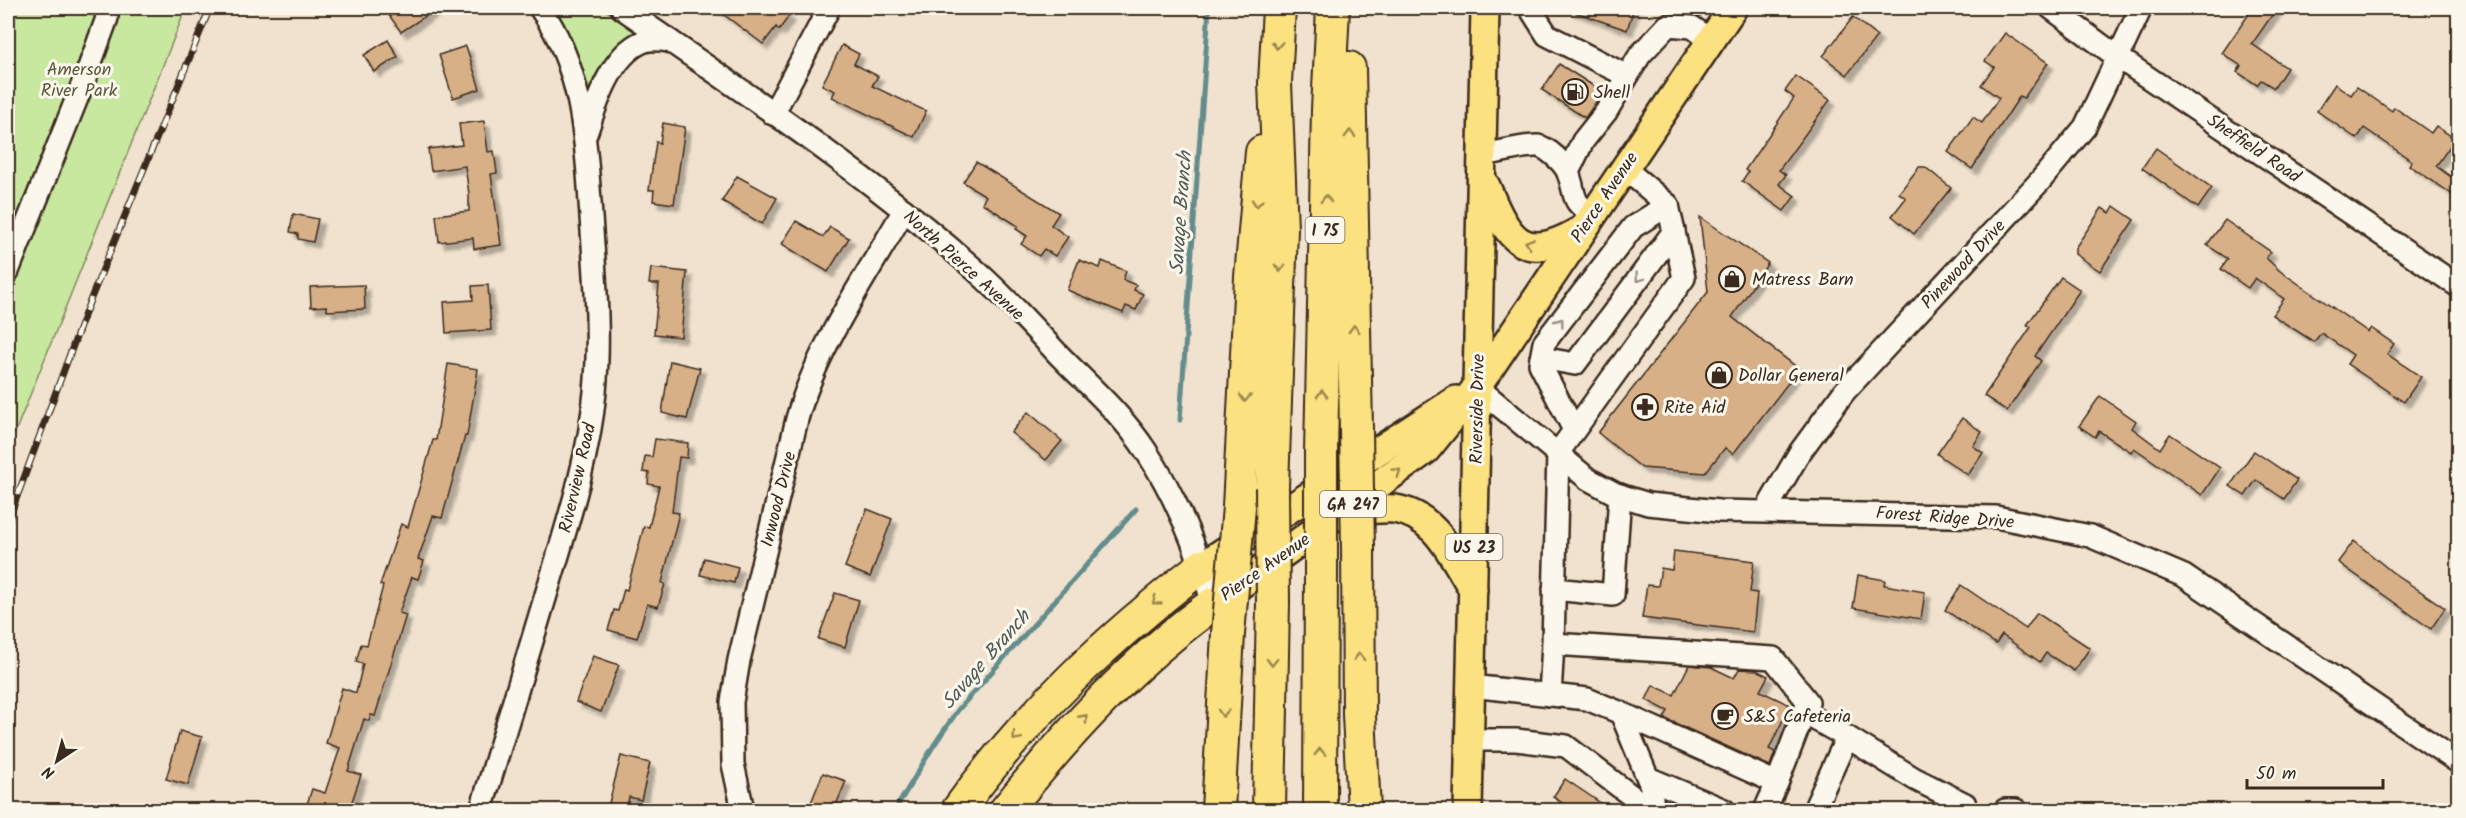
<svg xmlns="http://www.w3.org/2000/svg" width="2466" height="818" font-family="Kalam,sans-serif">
<defs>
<filter id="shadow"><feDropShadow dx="5.5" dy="5.5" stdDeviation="1.5" flood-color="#0004"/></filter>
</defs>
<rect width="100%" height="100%" fill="#f0e2ce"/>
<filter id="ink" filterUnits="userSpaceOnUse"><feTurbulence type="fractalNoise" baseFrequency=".0167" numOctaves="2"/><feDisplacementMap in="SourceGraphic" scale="12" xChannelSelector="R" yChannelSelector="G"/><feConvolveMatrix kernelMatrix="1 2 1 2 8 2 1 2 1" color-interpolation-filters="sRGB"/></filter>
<g filter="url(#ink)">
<g fill="#c8e79f" stroke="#82885e" stroke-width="1.5">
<polygon points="8,8 186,8 8,450"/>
<polygon points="550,8 602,8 639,32 590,96"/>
</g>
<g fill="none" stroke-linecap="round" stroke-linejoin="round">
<g stroke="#638c8c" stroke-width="5">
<polyline points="1180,420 1209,8"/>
<polyline points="895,810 934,745 958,710 1136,509"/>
</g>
</g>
<g fill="#d7b088" stroke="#3b2a1e" stroke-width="1.5" filter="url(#shadow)">
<polygon points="384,8 438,8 401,32"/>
<polygon points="715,8 778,8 789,16 779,30 776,27 763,44"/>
<polygon points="1570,8 1634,8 1627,30 1569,10"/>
<polygon points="2253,8 2277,8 2252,44 2287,68 2274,88 2261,80 2257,85 2237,72 2241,66 2222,53"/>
<polygon points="1853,17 1877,36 1847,75 1823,56"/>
<polygon points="2005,33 2048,63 2024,98 2020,96 1972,169 1948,152 1973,117 1982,123 1999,98 1981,85 1994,67 1985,61"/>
<polygon points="388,40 398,57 374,72 364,55"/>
<polygon points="842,45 859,54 854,64 878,76 872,86 926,111 914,137 832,97 835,91 822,85"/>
<polygon points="466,46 480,89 453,98 439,55"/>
<polygon points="1559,64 1603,92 1585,118 1542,90"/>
<polygon points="1796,76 1830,100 1779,170 1786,175 1779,184 1795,196 1784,211 1742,181 1748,172 1745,170 1794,98 1785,91"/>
<polygon points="2335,84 2351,95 2357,87 2392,111 2394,107 2431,133 2436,126 2455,139 2436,166 2458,182 2458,198 2409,165 2412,161 2364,128 2357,139 2317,111"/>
<polygon points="484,121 488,152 494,151 497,173 491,174 501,245 474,249 473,238 439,242 436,215 469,211 469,194 465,166 431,171 428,149 462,145 459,124"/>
<polygon points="663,123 685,127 674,204 653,201 654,190 649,190 656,142 660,143"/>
<polygon points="2156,148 2212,188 2198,208 2142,168"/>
<polygon points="976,162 1059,213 1051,225 1068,237 1055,256 1044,249 1039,256 1021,244 1027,236 1016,229 1018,226 982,203 986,196 963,182"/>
<polygon points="1919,167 1925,167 1951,188 1914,234 1892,216 1906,198 1899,193"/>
<polygon points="737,176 777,198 762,224 722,201"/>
<polygon points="2114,206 2134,220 2100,271 2075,254 2075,248 2102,208 2110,213"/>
<polygon points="293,214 318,219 313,242 298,239 298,234 290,232"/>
<polygon points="1700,217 1768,263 1732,317 1799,369 1733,454 1725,448 1705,473 1642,468 1598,433 1708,292"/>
<polygon points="2225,220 2271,252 2266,258 2280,271 2368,332 2371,328 2394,344 2387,354 2421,377 2404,402 2347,364 2353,355 2321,333 2314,342 2272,315 2284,299 2255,278 2248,288 2221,269 2228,259 2207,245"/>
<polygon points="796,221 823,237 830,227 849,238 828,272 782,244"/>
<polygon points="1079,260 1100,268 1102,261 1126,271 1123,280 1136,285 1134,290 1143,294 1136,310 1126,306 1123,313 1067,290"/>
<polygon points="651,268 687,272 681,337 654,334 659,284 649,284"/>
<polygon points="2061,277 2080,290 2035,356 2041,361 2007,411 1984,396 2031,327 2027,325"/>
<polygon points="364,285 365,309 327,311 327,306 311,307 310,287"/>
<polygon points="488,285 491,330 446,333 444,302 473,300 472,286"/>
<polygon points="670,361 700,368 687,419 662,413"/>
<polygon points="448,364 478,369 467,436 465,436 442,518 433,516 418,559 424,561 418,579 412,577 399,613 406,615 375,716 371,715 369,721 364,719 348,771 361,775 349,810 305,810 312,789 325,793 340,748 326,743 342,688 356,693 363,664 356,662 361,644 367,645 383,586 380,585 401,524 408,527 433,440 436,440"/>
<polygon points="2100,396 2136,421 2132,428 2160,449 2170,434 2220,468 2202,495 2134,448 2131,452 2099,431 2095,437 2079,426"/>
<polygon points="1028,412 1062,441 1046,460 1011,433"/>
<polygon points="1962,418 1982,432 1973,446 1983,453 1968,475 1937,454"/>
<polygon points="655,439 688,443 687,458 679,457 672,512 679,513 662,583 665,584 658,607 647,604 637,638 608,630 614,610 618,611 624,589 627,590 644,526 649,527 659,486 648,484 649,473 643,472 645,456 652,457"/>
<polygon points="2254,451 2297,480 2284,499 2256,480 2245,496 2230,486"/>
<polygon points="867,509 892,519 870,577 845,567"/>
<polygon points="2354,541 2392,572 2445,608 2431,629 2338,562"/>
<polygon points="1674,551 1754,561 1750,592 1757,593 1753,632 1642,618 1647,585 1658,586 1661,568 1672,570"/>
<polygon points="704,558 738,567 734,583 700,575"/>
<polygon points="1858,575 1885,580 1884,585 1925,592 1921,619 1853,608"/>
<polygon points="1961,585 2026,629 2037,613 2090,648 2074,671 2046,653 2040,662 2002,635 1996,644 1945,610"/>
<polygon points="835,593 859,600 845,647 818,639"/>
<polygon points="593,656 619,665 601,712 576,702"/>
<polygon points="1689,665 1711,667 1734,678 1739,669 1756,670 1768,676 1760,691 1790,705 1769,749 1775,752 1770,766 1664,718 1668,711 1646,700 1653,685 1674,695"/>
<polygon points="180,731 202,737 188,785 166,779"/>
<polygon points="621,756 650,763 641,800 629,797 627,807 609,803"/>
<polygon points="823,773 846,781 834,810 808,810"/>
<polygon points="1565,779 1611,810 1573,810 1553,797"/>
</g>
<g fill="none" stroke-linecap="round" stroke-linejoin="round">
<defs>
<g id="minor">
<path d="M622,8c116,80 236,160 343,253 33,28 63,61 93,93 30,31 64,60 88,97 31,47 52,99 67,153"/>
<polyline points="1530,8 1547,35 1627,76"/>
<polyline points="2051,8 2116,56 2458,286"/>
<polyline points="773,114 829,8"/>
<path d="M586,134c10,-30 25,-79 56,-92 9,-4 19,-2 28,-1"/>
<path d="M1483,155c14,-2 41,-10 55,-9 10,2 27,18 30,27 9,21 1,29 25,41"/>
<polyline points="1568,172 1583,141 1606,112 1640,55 1668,25 1692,27 1711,40"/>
<polyline points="8,271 87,73 107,18 105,8"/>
<polyline points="1541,358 1575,364 1674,231"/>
<polyline points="1477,387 1588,479 1616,494 1648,504 1719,511 1996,517 2090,536 2184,576 2458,762"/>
<polyline points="1574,430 1540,364 1544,343 1633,227 1668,205"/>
<polyline points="1766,510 1800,452 1844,392 2040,181 2085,127 2141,8"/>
<polyline points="1554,589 1613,595 1620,495"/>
<polyline points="1553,644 1558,453 1684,278 1668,205 1624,168"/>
<polyline points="1471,686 1587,699 1621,713 1651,786 1653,810"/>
<polyline points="1550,695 1553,644 1773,658 1808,702 1777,783 1621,713"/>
<polyline points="1804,713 1847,737 1814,810"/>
<polyline points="1847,737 1915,779 1965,804"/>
<polyline points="1469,740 1516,740 1566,746 1650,810"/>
<polyline points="1648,778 1724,810"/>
<path d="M481,810c23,-75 46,-150 68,-225 19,-63 40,-128 46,-193 6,-63 -1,-128 -5,-190 -4,-66 -10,-139 -50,-194"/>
<path d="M743,810l-10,-46 -1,-62 7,-42 58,-241c20,-73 70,-143 107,-209"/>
<polyline points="1765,810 1777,783"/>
<polyline points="2005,810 2016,810"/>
</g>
<g id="major">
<path d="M1486,186c22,54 37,79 95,44"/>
<path d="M1343,512c16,-1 35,-4 51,-3 42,5 59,49 79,80"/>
<polyline points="1202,566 1456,400"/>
<polyline points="1219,600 1426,450 1477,387 1733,8"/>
<polyline points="1468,810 1485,8"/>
</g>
<g id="highway">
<polyline points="1349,68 1356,430"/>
<polyline points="1321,453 1328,110 1333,8"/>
<polyline points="1272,487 1281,229 1275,83 1279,8"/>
<polyline points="1239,507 1251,277 1262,152"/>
<polyline points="1358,548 1359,715 1364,810"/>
<path d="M958,810c68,-95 152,-173 244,-244"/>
<path d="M1006,810c61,-76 127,-149 207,-206"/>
<polyline points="1218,810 1228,634"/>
<polyline points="1269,810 1273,603"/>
<polyline points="1320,810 1321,574"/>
</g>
</defs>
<use href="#minor" stroke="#3b2a1e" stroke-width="26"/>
<use href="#major" stroke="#3b2a1e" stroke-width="32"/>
<use href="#highway" stroke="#3b2a1e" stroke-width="36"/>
<use href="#minor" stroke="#fbf7ec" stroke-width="21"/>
<use href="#major" stroke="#fbe180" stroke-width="27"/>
<use href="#highway" stroke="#fbe180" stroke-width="32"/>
<defs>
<polyline id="rail" points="8,521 87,308 210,8"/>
</defs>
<use href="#rail" stroke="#3b2a1e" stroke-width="7"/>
<use href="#rail" stroke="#fbf7ec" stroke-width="4.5" stroke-dasharray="14" stroke-linecap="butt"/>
<defs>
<g id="highway-bridge">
<polyline points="1356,430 1358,548"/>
<polyline points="1272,487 1273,603"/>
<polyline points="1321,574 1321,453"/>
<polyline points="1228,634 1239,507"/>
</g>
</defs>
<use href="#highway-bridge" stroke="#3b2a1e" stroke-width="36" stroke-linecap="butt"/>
<use href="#highway-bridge" stroke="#fbe180" stroke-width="32"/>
</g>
<defs><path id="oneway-chevron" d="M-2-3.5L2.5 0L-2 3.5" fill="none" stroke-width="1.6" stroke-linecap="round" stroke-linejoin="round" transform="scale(1.5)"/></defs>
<g stroke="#9b864f">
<use href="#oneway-chevron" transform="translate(1277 45) rotate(93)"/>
<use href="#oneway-chevron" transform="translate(1350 134) rotate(-91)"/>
<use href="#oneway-chevron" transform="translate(1326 199) rotate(-89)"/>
<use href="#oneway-chevron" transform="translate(1257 203) rotate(95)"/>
<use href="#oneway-chevron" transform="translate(1529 243) rotate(-162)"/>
<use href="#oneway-chevron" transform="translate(1280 268) rotate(92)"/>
<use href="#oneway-chevron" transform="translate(1354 329) rotate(-91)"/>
<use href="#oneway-chevron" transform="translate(1322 394) rotate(-89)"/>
<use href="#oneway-chevron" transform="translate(1245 398) rotate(93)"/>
<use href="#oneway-chevron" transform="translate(1397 472) rotate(-36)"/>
<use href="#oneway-chevron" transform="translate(1156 601) rotate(143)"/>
<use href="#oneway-chevron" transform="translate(1359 657) rotate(-90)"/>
<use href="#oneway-chevron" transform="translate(1272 662) rotate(91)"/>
<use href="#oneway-chevron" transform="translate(1223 713) rotate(94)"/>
<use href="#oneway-chevron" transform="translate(1084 718) rotate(-48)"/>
<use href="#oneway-chevron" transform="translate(1016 737) rotate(131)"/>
<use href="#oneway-chevron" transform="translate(1320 752) rotate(-90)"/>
</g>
<g stroke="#9b9085">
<use href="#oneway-chevron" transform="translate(1639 278) rotate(127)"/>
<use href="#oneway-chevron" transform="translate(1560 322) rotate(-53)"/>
</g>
</g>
<defs>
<symbol id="fuel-ring" viewBox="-11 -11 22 22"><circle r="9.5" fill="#fbf7ec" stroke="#3b2a1e" stroke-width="1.5"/><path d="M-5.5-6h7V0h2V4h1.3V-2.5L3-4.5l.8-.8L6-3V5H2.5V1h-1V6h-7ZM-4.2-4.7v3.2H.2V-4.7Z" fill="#3b2a1e"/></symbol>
<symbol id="shop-ring" viewBox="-11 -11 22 22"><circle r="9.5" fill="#fbf7ec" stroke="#3b2a1e" stroke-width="1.5"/><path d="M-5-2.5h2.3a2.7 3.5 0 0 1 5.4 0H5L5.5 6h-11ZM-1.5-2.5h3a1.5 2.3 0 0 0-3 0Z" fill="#3b2a1e"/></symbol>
<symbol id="pharmacy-ring" viewBox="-11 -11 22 22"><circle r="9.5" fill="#fbf7ec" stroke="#3b2a1e" stroke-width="1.5"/><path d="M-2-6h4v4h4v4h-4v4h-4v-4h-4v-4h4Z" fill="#3b2a1e"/></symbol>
<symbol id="cafe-ring" viewBox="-11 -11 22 22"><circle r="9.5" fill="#fbf7ec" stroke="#3b2a1e" stroke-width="1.5"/><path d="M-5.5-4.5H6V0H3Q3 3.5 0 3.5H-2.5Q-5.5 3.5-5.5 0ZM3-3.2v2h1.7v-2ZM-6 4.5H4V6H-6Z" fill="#3b2a1e"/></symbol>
</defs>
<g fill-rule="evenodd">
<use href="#fuel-ring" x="1560" y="77" width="30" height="30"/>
<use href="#shop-ring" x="1717" y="264" width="30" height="30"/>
<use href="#shop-ring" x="1704" y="360" width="30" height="30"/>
<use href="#pharmacy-ring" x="1630" y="392" width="30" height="30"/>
<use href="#cafe-ring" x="1710" y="701" width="30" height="30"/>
</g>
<g text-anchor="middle" stroke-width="6" stroke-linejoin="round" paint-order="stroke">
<g fill="#fbf7ec" stroke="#75685c" stroke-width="1.5">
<rect x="1305.5" y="217" width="39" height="26" rx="4.5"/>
<rect x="1320" y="491" width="66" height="26" rx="4.5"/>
<rect x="1445.5" y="534" width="57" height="26" rx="4.5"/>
</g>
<g font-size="16" font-weight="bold" fill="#3b2a1e">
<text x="1325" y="236">I 75</text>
<text x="1353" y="510">GA 247</text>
<text x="1474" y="553">US 23</text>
</g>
<g font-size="18" fill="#5e593e" stroke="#fbf7ec">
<text x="79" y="75">Amerson<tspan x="79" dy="21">River Park</tspan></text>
</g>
<g font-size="18" fill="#3b2a1e" stroke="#fbf7ec" text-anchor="start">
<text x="1594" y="98">Shell</text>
<text x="1752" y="285">Matress Barn</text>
<text x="1738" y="381">Dollar General</text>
<text x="1664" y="413">Rite Aid</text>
<text x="1744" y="722">S&amp;S Cafeteria</text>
</g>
<g font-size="18" fill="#3b2a1e" stroke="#fbf7ec">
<text transform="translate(2254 148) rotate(34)" y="6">Sheffield Road</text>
<text transform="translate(1604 197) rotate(-56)" y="6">Pierce Avenue</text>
<text transform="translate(1963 264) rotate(-47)" y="6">Pinewood Drive</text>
<text transform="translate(964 265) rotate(42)" y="6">North Pierce Avenue</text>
<text transform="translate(1477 409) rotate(-89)" y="6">Riverside Drive</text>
<text transform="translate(577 478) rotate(-77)" y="6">Riverview Road</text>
<text transform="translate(778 499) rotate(-76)" y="6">Inwood Drive</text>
<text transform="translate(1945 517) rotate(4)" y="6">Forest Ridge Drive</text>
<text transform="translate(1265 567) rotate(-35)" y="6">Pierce Avenue</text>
</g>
<g font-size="20" font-style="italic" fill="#4f5b55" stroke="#fbf7ec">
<text transform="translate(1180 213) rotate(-86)" y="7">Savage Branch</text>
<text transform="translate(985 659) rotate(-49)" y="7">Savage Branch</text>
</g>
</g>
<rect width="2466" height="818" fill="none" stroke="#fbf7ec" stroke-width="30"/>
<rect x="15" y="15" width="2436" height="788" fill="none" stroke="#3b2a1e" stroke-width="2" filter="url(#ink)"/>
<g transform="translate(57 761) rotate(216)" stroke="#fbf7ec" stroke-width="4.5" paint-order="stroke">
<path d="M0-4.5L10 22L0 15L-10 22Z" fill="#3b2a1e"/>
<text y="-9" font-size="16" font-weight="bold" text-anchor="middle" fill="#3b2a1e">N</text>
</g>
<path d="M2247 779v9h136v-9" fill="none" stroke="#3b2a1e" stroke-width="3"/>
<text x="2256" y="779" font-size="18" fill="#3b2a1e" stroke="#fbf7ec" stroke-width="4.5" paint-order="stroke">50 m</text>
</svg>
